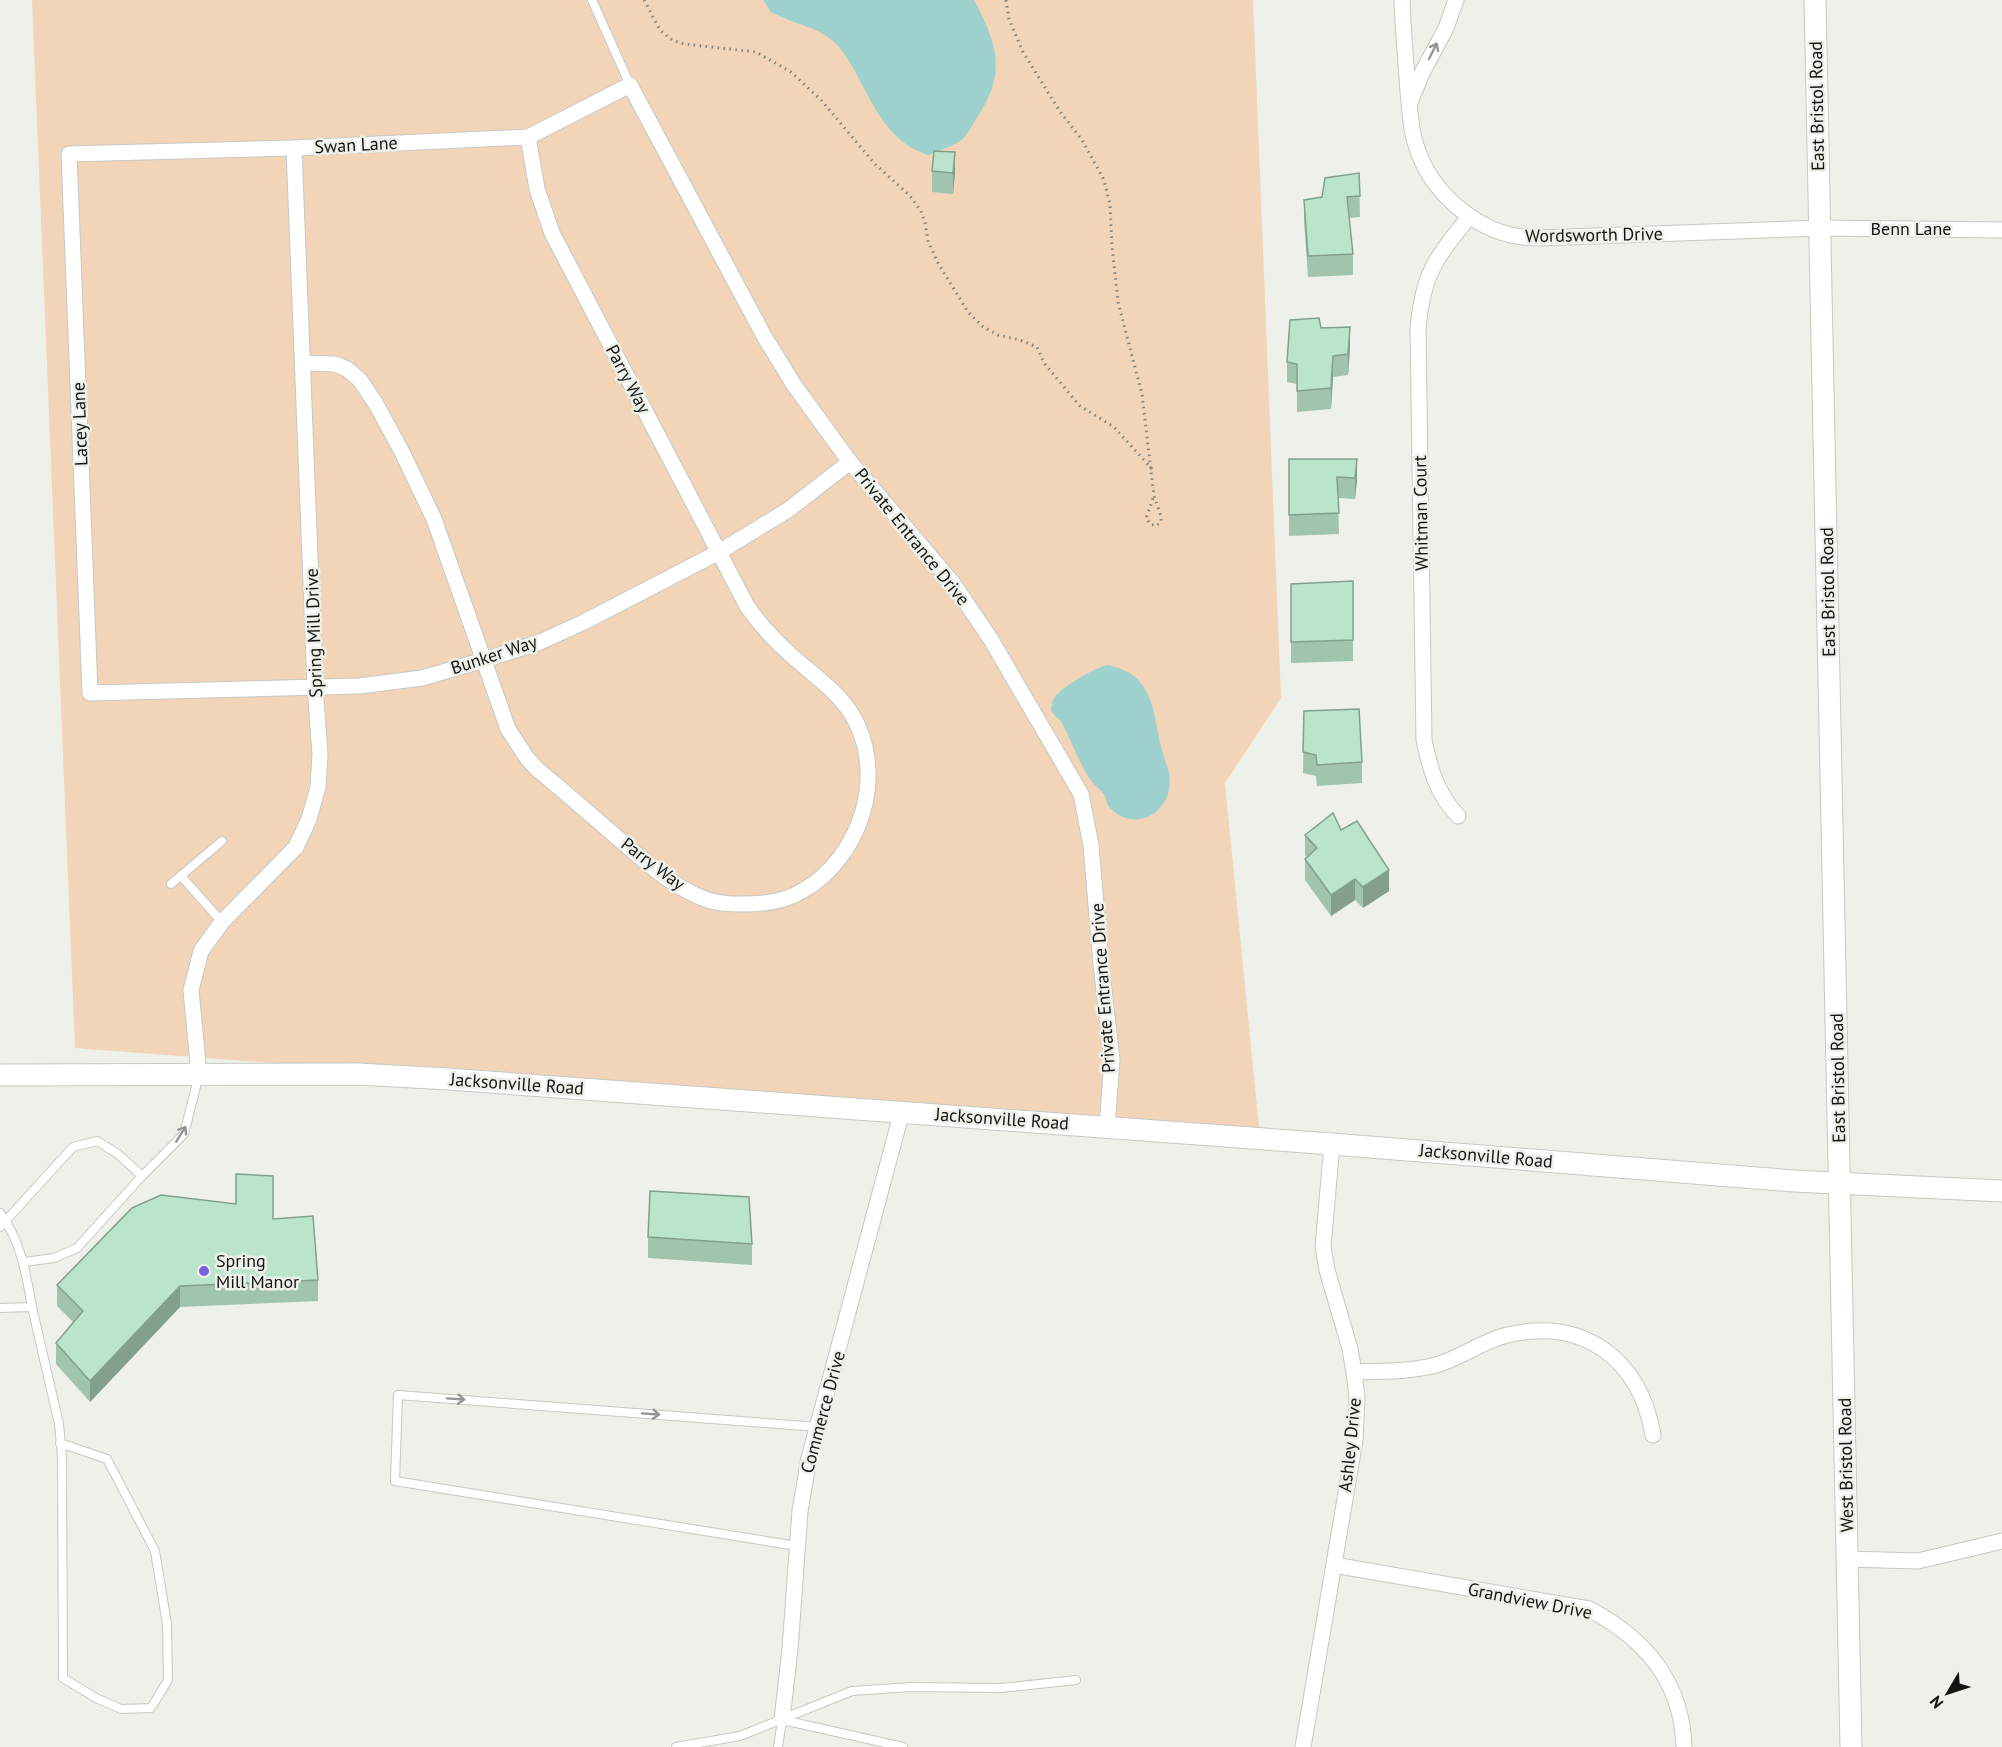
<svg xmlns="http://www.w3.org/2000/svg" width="2002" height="1747" font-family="'PT Sans',sans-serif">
<rect width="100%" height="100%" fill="#edf1e9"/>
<polygon fill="#f2d4b9" points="32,0 1253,0 1281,698 1225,783 1260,1138 75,1048"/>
<g fill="#9dd1ce">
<path d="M763,0h211c23,43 33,73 4,116 -5,7 -9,16 -15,23 -8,7 -24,11 -34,16 -51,-15 -60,-69 -89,-107 -15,-19 -37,-21 -56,-30 -4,-2 -10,-4 -13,-6 -3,-3 -5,-9 -8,-12z"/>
<path d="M1107,665c48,9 45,46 55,85 4,15 10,24 7,40 -6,28 -38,40 -59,18 -4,-4 -3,-7 -5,-12 -3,-6 -12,-11 -15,-17 -12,-18 -19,-39 -29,-58l-6,-5 -4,-6c1,-4 1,-7 2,-10 7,-13 40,-31 54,-35z"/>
</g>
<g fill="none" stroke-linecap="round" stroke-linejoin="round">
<defs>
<g id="service">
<polyline points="592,0 630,85"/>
<polyline points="181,876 222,922"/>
<polyline points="171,884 222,841"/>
<path d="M0,1213c21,28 26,60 32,94"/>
<polyline points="0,1227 73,1147 97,1141 118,1154 142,1176"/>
<polyline points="24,1262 54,1258 77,1248 142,1176 184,1134 199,1075"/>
<polyline points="0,1308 32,1307 59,1424 62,1457 63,1678 96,1698 121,1709 151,1708 168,1680 167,1624 155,1551 107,1459 60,1443"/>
<polyline points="797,1546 395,1481 398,1395 818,1427"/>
<polyline points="783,1720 903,1747"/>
<polyline points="676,1747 740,1736 852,1691 911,1687 1001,1688 1076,1680"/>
<polyline points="778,1747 782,1720"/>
</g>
<g id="minor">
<path d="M1402,0c1,31 4,61 6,92 2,17 2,34 7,50 15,53 67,96 122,96l283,-10 182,2"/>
<polyline points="1411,100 1422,73 1446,28 1456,0"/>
<path d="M303,363l32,1 12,5 13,11 16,24 26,48 32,67 74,210 19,29 10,11c28,23 55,47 83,71 26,22 52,47 85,59 13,5 27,5 40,5 19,0 41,-3 57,-13 60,-34 86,-119 49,-178 -15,-23 -39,-39 -59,-57 -17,-15 -32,-31 -45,-50l-195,-373 -15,-44 -9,-52"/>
<polyline points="850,462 788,510 719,552 584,622 540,642 484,660 422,678 359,686 90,693 69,154 294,148 528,137 630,85 764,336 794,385 850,462 952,582 990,638 1081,794 1091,845 1101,964 1112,1060 1107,1127"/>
<path d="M1458,816c-21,-22 -28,-47 -34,-76l-6,-412c5,-55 18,-70 51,-111"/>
<polyline points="199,1074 191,990 201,951 222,922 296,847 309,819 318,787 320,754 315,686 294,148"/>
<path d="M1354,1372c27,-1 55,0 82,-7 25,-7 46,-24 71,-30 78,-18 133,25 146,100"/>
<polyline points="1847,1559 1918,1561 2002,1541"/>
<path d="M1334,1565l255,44c57,30 93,73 95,138"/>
<polyline points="782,1720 790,1649 800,1511 809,1458 902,1111"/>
<polyline points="1303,1747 1355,1440 1357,1397 1354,1372 1350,1349 1327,1270 1323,1247 1332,1144"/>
</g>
<g id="secondary">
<polyline points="1815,0 1851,1747"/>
<polyline points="0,1075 358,1074 448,1079 1332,1144 1794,1181 2002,1191"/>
</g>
</defs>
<use href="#service" stroke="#c6c9c2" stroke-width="10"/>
<use href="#minor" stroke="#c6c9c2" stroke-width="17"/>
<use href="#secondary" stroke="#c6c9c2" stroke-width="23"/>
<g stroke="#81847e" stroke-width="3" stroke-dasharray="1.5 4.5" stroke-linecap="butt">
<polyline points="644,0 660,30 672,40 684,44 756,52 791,72 822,101 874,163 910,196 921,211 925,223 928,241 938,263 968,312 982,326 998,335 1020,340 1037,347 1044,363 1080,406 1114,427 1152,469"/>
<polyline points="1006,0 1009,19 1023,52 1059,110 1082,140 1104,180 1110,204 1112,247 1118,302 1142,394 1154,496 1161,516 1161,522 1156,526 1150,524 1146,518 1154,496"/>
</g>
<use href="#service" stroke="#fff" stroke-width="8"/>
<use href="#minor" stroke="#fff" stroke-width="15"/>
<use href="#secondary" stroke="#fff" stroke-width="21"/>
</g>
<g fill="#a1c4af">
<polygon points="932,171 955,173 953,194 932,192"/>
<polygon points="1359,173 1360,217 1349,218 1353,254 1353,275 1308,277 1304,221 1304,200 1322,197"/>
<polygon points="1321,328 1350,348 1348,375 1333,377 1331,409 1297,412 1297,384 1287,382 1287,362"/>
<polygon points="1289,459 1357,459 1357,480 1355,499 1338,498 1339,534 1289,536"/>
<polygon points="1353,581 1353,661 1291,663 1291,584"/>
<polygon points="1304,711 1362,762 1362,783 1317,786 1316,776 1303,773"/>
<polygon points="1341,830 1389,891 1363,908 1355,900 1331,916 1305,880 1305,859 1307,857 1305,856 1305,835"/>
<polygon points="648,1237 752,1244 752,1265 648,1258"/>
<polygon points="318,1280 318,1301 180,1307 90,1402 56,1364 56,1343 73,1322 57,1306 57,1285"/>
</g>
<g fill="#83a08f">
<polygon points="955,152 955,173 953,194 953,173"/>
<polygon points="1350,327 1350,348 1348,375 1348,354"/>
<polygon points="1333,356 1333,377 1331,409 1331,388"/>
<polygon points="1357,459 1357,480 1355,499 1355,478"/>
<polygon points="1389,870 1389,891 1363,908 1363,887"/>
<polygon points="1355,879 1355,900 1331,916 1331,895"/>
<polygon points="180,1286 180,1307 90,1402 90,1381"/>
</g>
<g fill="#bbe4cc" stroke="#83a08f" stroke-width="1.5">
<polygon points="934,151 955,152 953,173 932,171"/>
<polygon points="1359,173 1360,196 1347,197 1353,254 1308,256 1304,200 1322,197 1325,178"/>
<polygon points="1319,318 1321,328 1350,327 1348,354 1333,356 1331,388 1297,391 1297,364 1287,362 1290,320"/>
<polygon points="1289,459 1357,459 1355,478 1337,477 1339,513 1289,515"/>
<polygon points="1353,581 1353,640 1291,642 1291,584"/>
<polygon points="1359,709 1362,762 1317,765 1316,755 1303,752 1304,711"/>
<polygon points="1333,813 1341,830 1357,821 1389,870 1363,887 1355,879 1331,895 1305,859 1317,848 1305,835"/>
<polygon points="236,1174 273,1176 273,1219 313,1216 318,1280 180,1286 90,1381 56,1343 83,1311 57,1285 132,1208 161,1195 236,1204"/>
<polygon points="650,1191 749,1197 752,1244 648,1237"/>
</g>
<defs><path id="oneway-shaft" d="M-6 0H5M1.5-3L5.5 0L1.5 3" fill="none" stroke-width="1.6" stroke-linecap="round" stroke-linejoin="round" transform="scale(1.5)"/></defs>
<g stroke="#959694">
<use href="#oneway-shaft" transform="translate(1433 51) rotate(-63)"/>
<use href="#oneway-shaft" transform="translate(181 1134) rotate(-58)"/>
<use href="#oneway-shaft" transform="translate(456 1399) rotate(4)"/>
<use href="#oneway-shaft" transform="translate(651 1414) rotate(4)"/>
</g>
<circle fill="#7664df" stroke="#edf1e9" stroke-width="2" cx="204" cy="1271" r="6"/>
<g text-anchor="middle" stroke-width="5" stroke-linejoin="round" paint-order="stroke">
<g font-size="18" fill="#131512" stroke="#edf1e9">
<text transform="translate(1817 106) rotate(-91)" y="6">East Bristol Road</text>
<text transform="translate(356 145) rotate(-3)" y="6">Swan Lane</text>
<text x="1911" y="235">Benn Lane</text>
<text transform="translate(1594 235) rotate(-1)" y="6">Wordsworth Drive</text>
<text transform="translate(628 379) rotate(62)" y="6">Parry Way</text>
<text transform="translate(80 424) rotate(-92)" y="6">Lacey Lane</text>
<text transform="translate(1421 513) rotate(-91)" y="6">Whitman Court</text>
<text transform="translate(912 537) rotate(51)" y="6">Private Entrance Drive</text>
<text transform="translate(1828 592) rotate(-91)" y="6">East Bristol Road</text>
<text transform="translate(314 633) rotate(-92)" y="6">Spring Mill Drive</text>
<text transform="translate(494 655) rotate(-18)" y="6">Bunker Way</text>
<text transform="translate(653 864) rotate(37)" y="6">Parry Way</text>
<text transform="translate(1103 988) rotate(-94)" y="6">Private Entrance Drive</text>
<text transform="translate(1838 1078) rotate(-91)" y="6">East Bristol Road</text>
<text transform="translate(517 1084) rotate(4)" y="6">Jacksonville Road</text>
<text transform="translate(1002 1119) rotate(4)" y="6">Jacksonville Road</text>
<text transform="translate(1486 1156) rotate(5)" y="6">Jacksonville Road</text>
<text transform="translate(823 1412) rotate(-75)" y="6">Commerce Drive</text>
<text transform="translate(1350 1445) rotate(-84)" y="6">Ashley Drive</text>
<text transform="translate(1846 1465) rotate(-91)" y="6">West Bristol Road</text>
<text transform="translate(1530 1601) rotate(11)" y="6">Grandview Drive</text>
</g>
<g font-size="18" fill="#131512" stroke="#edf1e9" text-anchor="start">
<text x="216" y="1267">Spring<tspan x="216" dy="21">Mill Manor</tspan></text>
</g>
</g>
<g transform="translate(1948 1693) rotate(231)" stroke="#edf1e9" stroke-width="4.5" paint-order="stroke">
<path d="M0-4.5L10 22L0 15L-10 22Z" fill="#131512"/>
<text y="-9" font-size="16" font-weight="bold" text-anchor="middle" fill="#131512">N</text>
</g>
</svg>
